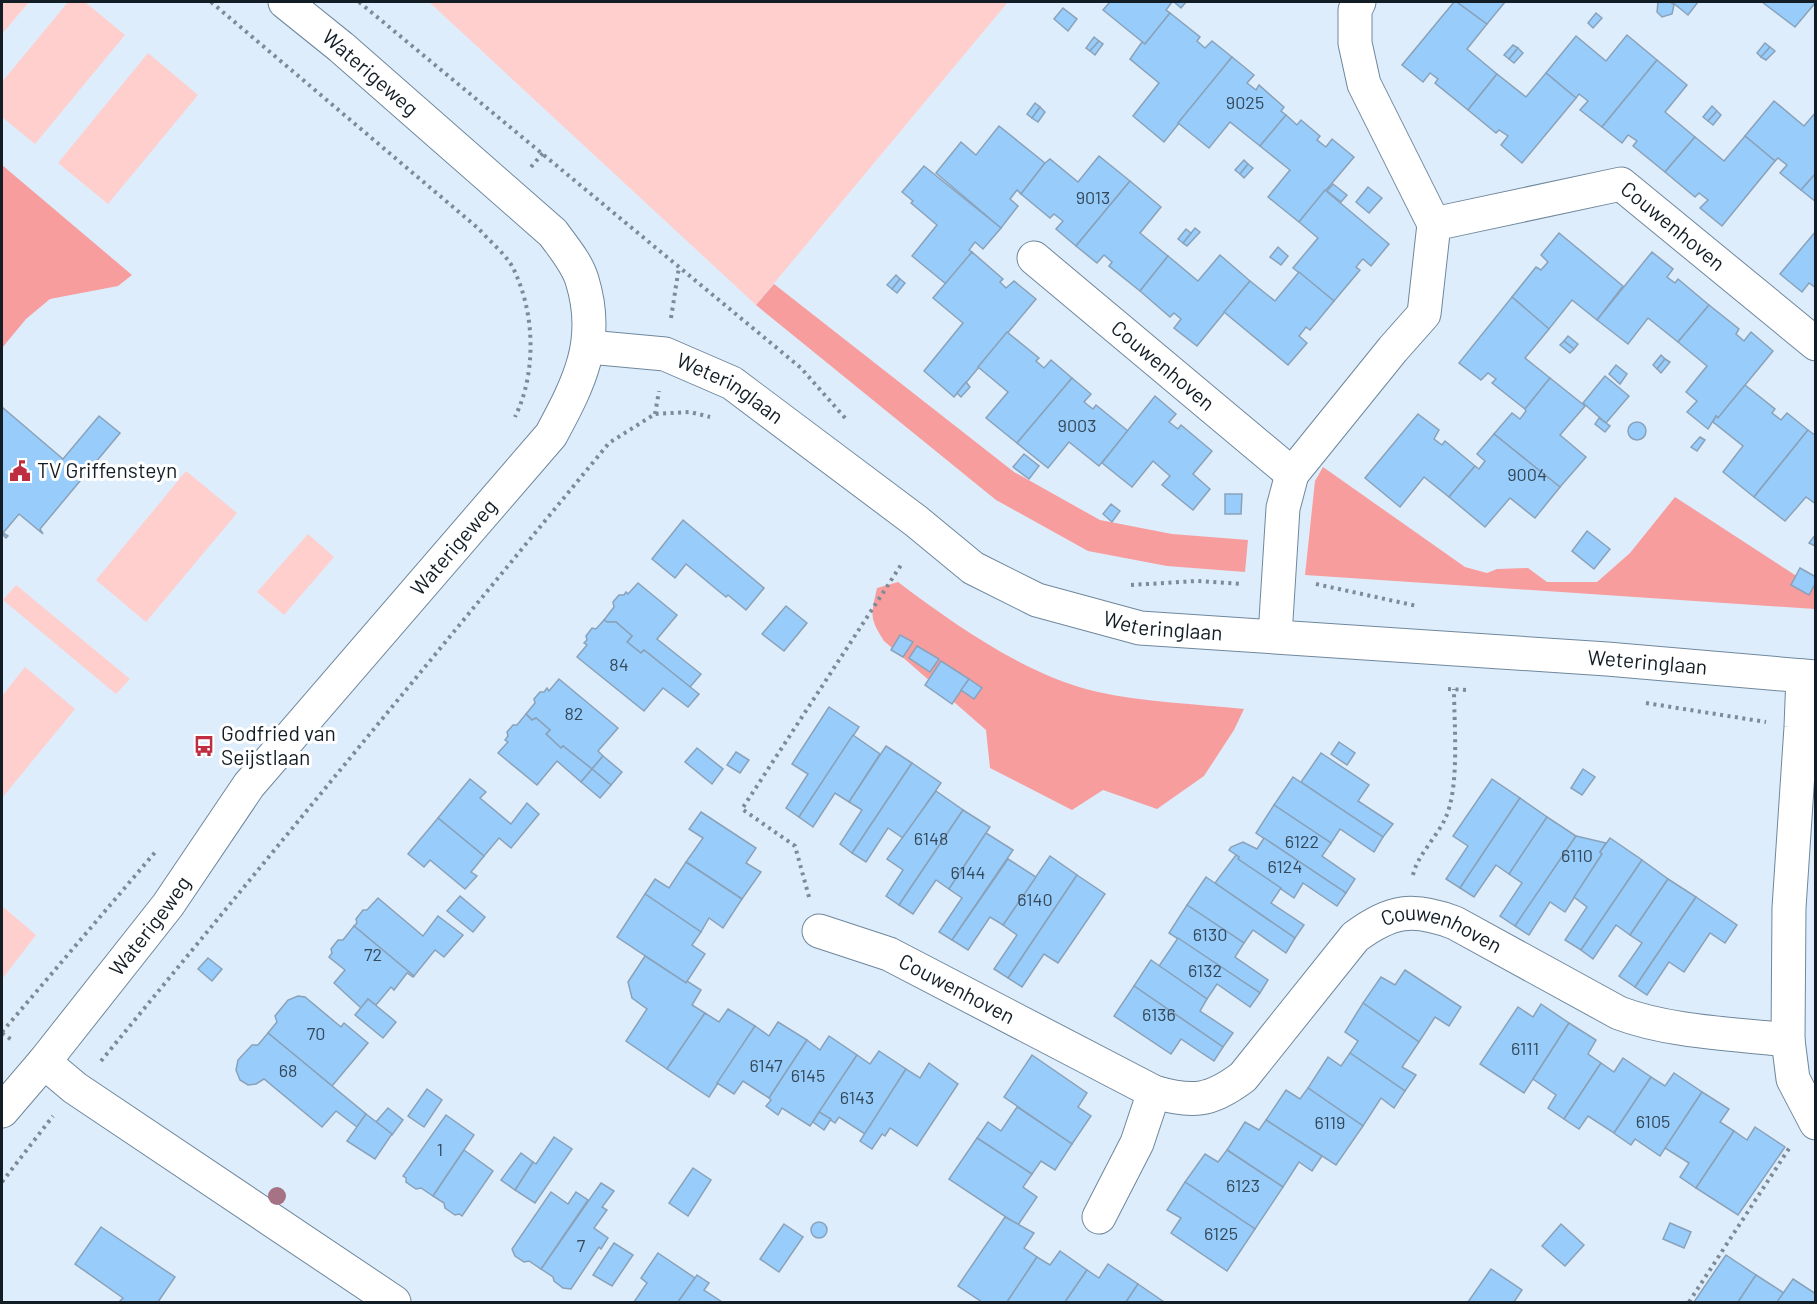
<svg xmlns="http://www.w3.org/2000/svg" width="1817" height="1304" font-family="Barlow,sans-serif">
<rect width="100%" height="100%" fill="#deedfc"/>
<g fill="#ffcfce">
<polygon points="2,2 29,2 2,34"/>
<polygon points="68,2 85,2 125,35 35,144 2,117 2,82"/>
<polygon points="429,2 1008,2 756,305"/>
<polygon points="148,53 198,95 108,204 58,163"/>
<polygon points="186,471 237,513 146,622 96,580"/>
<polygon points="308,534 334,557 284,615 257,592"/>
<polygon points="16,585 130,679 116,694 3,600"/>
<polygon points="25,667 75,709 2,798 2,696"/>
<polygon points="2,906 36,935 2,979"/>
</g>
<g fill="#f79d9d">
<polygon points="2,165 132,275 118,286 50,299 26,319 2,348"/>
<polygon points="774,284 1014,472 1100,520 1172,534 1248,540 1245,572 1167,566 1088,551 996,500 756,305"/>
<polygon points="1323,467 1465,567 1487,573 1497,569 1528,568 1547,582 1597,582 1630,553 1675,497 1815,588 1815,609 1305,575 1315,481"/>
<path d="M898,582c57,43 129,94 200,110 45,10 99,12 146,17l-10,21 -30,46 -47,33 -54,-19 -31,20 -82,-42 -4,-38 -102,-89c-15,-24 -13,-25 -7,-53z"/>
</g>
<g fill="#97ccfb" stroke="#8aa2b9" stroke-width="1.5">
<polygon points="1110,2 1172,2 1166,10 1170,13 1145,44 1103,10"/>
<polygon points="1174,2 1186,2 1181,8"/>
<polygon points="1454,2 1457,2 1487,24 1467,49 1497,74 1468,110 1435,83 1438,79 1430,73 1423,82 1402,65"/>
<polygon points="1457,2 1505,2 1487,24"/>
<polygon points="1658,2 1670,2 1674,5 1672,14 1662,17 1657,12"/>
<polygon points="1672,2 1698,2 1688,15"/>
<polygon points="1762,2 1816,2 1795,27"/>
<polygon points="1063,8 1077,19 1068,31 1054,19"/>
<polygon points="1170,13 1200,37 1197,41 1205,48 1212,41 1232,57 1164,142 1133,116 1159,83 1130,59 1142,42 1145,44"/>
<polygon points="1596,13 1602,18 1593,28 1588,23"/>
<polygon points="1627,35 1657,60 1602,127 1580,110 1588,101 1579,94 1576,98 1546,73 1576,36 1606,61"/>
<polygon points="1094,37 1099,41 1090,51 1086,48"/>
<polygon points="1099,41 1103,44 1095,55 1090,51"/>
<polygon points="1765,43 1770,47 1761,57 1757,53"/>
<polygon points="1513,45 1518,48 1509,59 1504,55"/>
<polygon points="1770,47 1775,51 1766,60 1761,57"/>
<polygon points="1518,48 1523,53 1514,63 1509,59"/>
<polygon points="1232,57 1254,75 1247,83 1256,90 1259,85 1284,107 1281,111 1286,115 1260,146 1230,122 1209,148 1178,123"/>
<polygon points="1657,60 1687,85 1665,112 1695,137 1665,172 1633,146 1637,141 1628,135 1622,143 1602,127"/>
<polygon points="1546,73 1576,98 1522,163 1501,145 1508,136 1499,130 1496,133 1468,110 1497,74 1526,97"/>
<polygon points="1774,101 1804,126 1816,112 1816,173 1801,190 1780,173 1787,165 1778,158 1775,161 1745,136"/>
<polygon points="1035,103 1040,107 1032,118 1027,114"/>
<polygon points="1712,106 1717,111 1708,121 1703,117"/>
<polygon points="1040,107 1045,112 1038,122 1032,118"/>
<polygon points="1717,111 1721,115 1713,125 1708,121"/>
<polygon points="1286,115 1297,125 1301,120 1320,136 1317,140 1326,147 1332,139 1354,157 1299,222 1268,197 1290,170 1260,146"/>
<polygon points="999,126 1045,163 1021,194 1017,190 1010,199 1018,206 1001,228 936,173 961,142 976,155"/>
<polygon points="1745,136 1775,161 1722,226 1700,208 1708,200 1699,193 1695,197 1665,172 1695,137 1724,161"/>
<polygon points="1099,156 1130,181 1076,246 1056,229 1063,221 1054,214 1050,218 1021,194 1045,163 1050,159 1078,182"/>
<polygon points="1244,160 1248,164 1240,174 1235,170"/>
<polygon points="1248,164 1253,168 1244,178 1240,174"/>
<polygon points="924,166 1001,228 983,249 975,242 969,250 972,252 946,284 912,256 937,225 911,203 913,201 902,192"/>
<polygon points="1816,173 1816,202 1801,190"/>
<polygon points="1130,181 1161,207 1140,233 1168,256 1140,291 1109,266 1112,262 1104,255 1097,263 1076,246"/>
<polygon points="1333,184 1347,195 1341,202 1327,191"/>
<polygon points="1368,187 1382,198 1369,213 1356,202"/>
<polygon points="1325,190 1389,244 1371,266 1363,259 1361,261 1356,267 1360,270 1334,301 1293,268 1318,238 1299,222"/>
<polygon points="1195,228 1200,232 1187,246 1183,243"/>
<polygon points="1186,229 1191,233 1183,243 1178,239"/>
<polygon points="1816,231 1816,288 1809,283 1802,292 1780,274"/>
<polygon points="1559,233 1623,286 1597,320 1572,300 1549,329 1512,297 1536,267 1541,270 1548,262 1541,255"/>
<polygon points="1278,247 1288,256 1281,265 1270,257"/>
<polygon points="972,252 1003,279 1000,282 1006,288 1014,281 1036,299 954,397 924,371 963,323 933,298"/>
<polygon points="1652,252 1673,269 1667,277 1675,283 1678,279 1709,305 1678,342 1648,318 1628,344 1597,320"/>
<polygon points="1220,255 1250,281 1197,346 1174,328 1181,319 1174,313 1170,317 1140,291 1168,256 1198,281"/>
<polygon points="1299,272 1334,301 1310,330 1306,327 1299,336 1307,343 1288,365 1224,312 1250,281 1275,301"/>
<polygon points="896,275 900,279 892,289 887,285"/>
<polygon points="900,279 905,283 897,293 892,289"/>
<polygon points="1512,297 1549,329 1525,358 1550,378 1525,409 1492,383 1496,379 1488,373 1481,380 1459,363"/>
<polygon points="1709,305 1739,329 1736,334 1744,341 1751,332 1773,351 1718,418 1716,416 1708,429 1687,412 1697,401 1686,392 1707,366 1678,342"/>
<polygon points="1007,332 1039,358 1036,361 1044,368 1051,360 1072,378 1017,443 986,418 1008,392 978,367"/>
<polygon points="1568,336 1578,344 1574,349 1564,341"/>
<polygon points="1564,341 1574,349 1570,353 1560,345"/>
<polygon points="1661,355 1665,359 1657,369 1653,365"/>
<polygon points="1665,359 1670,362 1661,373 1657,369"/>
<polygon points="1616,365 1627,374 1620,384 1609,374"/>
<polygon points="1605,376 1629,396 1606,423 1583,403"/>
<polygon points="1072,378 1091,394 1084,402 1093,409 1096,405 1128,431 1099,466 1069,442 1048,468 1017,443"/>
<polygon points="1550,378 1585,406 1560,435 1586,457 1560,487 1494,434 1512,413 1520,419 1526,411 1525,409"/>
<polygon points="966,382 970,387 961,397 957,393"/>
<polygon points="1745,385 1775,409 1772,413 1781,420 1787,413 1808,430 1754,497 1723,472 1743,446 1713,422 1716,416 1718,418"/>
<polygon points="1155,396 1176,414 1169,422 1178,429 1181,425 1212,451 1193,474 1210,489 1193,510 1162,485 1170,476 1153,461 1132,487 1102,463"/>
<polygon points="2,407 63,459 99,416 120,433 40,529 43,534 19,514 3,533 8,536 6,538 2,534"/>
<polygon points="1418,414 1439,430 1434,439 1442,445 1445,441 1475,466 1449,497 1424,477 1400,507 1365,478"/>
<polygon points="1599,418 1610,426 1605,432 1595,424"/>
<circle cx="1637" cy="431" r="9"/>
<polygon points="1808,430 1816,436 1816,504 1806,497 1785,521 1754,497"/>
<polygon points="1494,434 1560,487 1535,518 1510,498 1485,527 1449,497 1475,466 1479,469 1485,461 1477,454"/>
<polygon points="1700,437 1705,440 1697,451 1691,447"/>
<polygon points="1024,454 1039,466 1029,479 1013,467"/>
<polygon points="1225,494 1242,494 1241,514 1225,514"/>
<polygon points="1111,504 1120,511 1112,522 1103,514"/>
<polygon points="683,520 764,588 746,610 728,595 726,597 686,564 675,578 652,559"/>
<polygon points="1587,531 1610,549 1594,569 1572,551"/>
<polygon points="1816,534 1816,545 1815,546 1809,543"/>
<polygon points="1800,568 1816,577 1816,582 1809,595 1791,585"/>
<polygon points="638,583 677,615 657,639 701,674 690,687 644,650 641,653 627,642 632,636 616,622 607,622 604,620 614,607 613,602 619,595 624,595 626,592 628,594"/>
<polygon points="786,606 807,623 784,651 762,634"/>
<polygon points="604,620 607,622 616,622 632,636 627,642 641,653 644,650 699,694 688,707 663,688 644,711 577,657 587,645 584,643 587,640 586,636 592,628 596,629"/>
<polygon points="900,635 913,642 903,657 891,650"/>
<polygon points="917,646 939,659 930,672 909,658"/>
<polygon points="941,661 969,679 952,704 925,685"/>
<polygon points="559,679 618,728 598,751 603,756 592,769 563,746 561,748 546,734 550,730 536,718 532,720 526,714 535,703 534,699 540,692 544,692 547,688 549,691"/>
<polygon points="969,679 982,688 974,699 961,690"/>
<polygon points="829,707 859,727 799,817 786,808 808,774 792,764"/>
<polygon points="526,714 532,720 536,718 550,730 546,734 561,748 563,746 592,769 581,782 557,761 537,785 498,753 508,742 505,740 508,736 507,732 513,725 517,725"/>
<polygon points="853,735 880,754 849,802 835,793 813,827 799,817"/>
<polygon points="1339,742 1355,753 1347,765 1331,754"/>
<polygon points="886,746 912,763 852,853 840,844 862,810 849,802"/>
<polygon points="697,748 723,769 712,784 685,762"/>
<polygon points="736,752 749,760 740,773 727,765"/>
<polygon points="1321,753 1369,785 1358,801 1393,824 1383,837 1301,782"/>
<polygon points="603,756 622,772 611,785 592,769"/>
<polygon points="912,763 941,783 903,838 888,828 866,862 852,853"/>
<polygon points="592,769 611,785 600,798 581,782"/>
<polygon points="1583,769 1595,777 1582,795 1571,788"/>
<polygon points="1293,777 1383,837 1374,852 1340,829 1331,843 1274,805"/>
<polygon points="470,779 486,792 480,798 511,824 527,803 539,814 511,848 499,838 484,856 438,818"/>
<polygon points="1492,779 1520,798 1460,888 1446,879 1468,846 1453,836"/>
<polygon points="936,791 963,810 899,905 886,896 903,870 887,859"/>
<polygon points="1520,798 1547,817 1509,874 1496,865 1474,897 1460,888"/>
<polygon points="1274,805 1331,843 1322,856 1355,879 1346,893 1256,833"/>
<polygon points="963,810 990,827 949,889 936,880 913,914 899,905"/>
<polygon points="701,812 756,848 746,863 761,872 742,899 686,862 703,838 689,829"/>
<polygon points="1547,817 1576,836 1515,926 1500,916 1522,883 1509,874"/>
<polygon points="438,818 484,856 471,872 477,876 465,889 430,860 424,867 408,854"/>
<polygon points="986,833 1013,850 952,940 939,932 962,898 949,889"/>
<polygon points="1576,836 1606,843 1600,852 1602,854 1565,912 1550,902 1529,935 1515,926"/>
<polygon points="1264,838 1346,893 1337,906 1303,883 1294,898 1238,859 1239,857 1229,850 1231,847 1243,842 1257,849"/>
<polygon points="1610,838 1642,860 1581,950 1565,940 1587,907 1574,897 1602,854 1600,852"/>
<polygon points="1236,855 1239,857 1238,859 1281,888 1271,903 1304,925 1295,938 1215,883"/>
<polygon points="1050,856 1077,875 1008,978 994,969 1017,935 1003,925"/>
<polygon points="1008,859 1036,877 1003,925 990,917 968,950 952,940"/>
<polygon points="1642,860 1668,879 1630,935 1616,925 1593,959 1581,950"/>
<polygon points="686,862 742,899 723,928 709,918 701,932 645,894 655,879 669,888"/>
<polygon points="1077,875 1105,894 1058,963 1044,954 1022,987 1008,978"/>
<polygon points="1206,877 1295,938 1286,953 1253,930 1244,943 1187,905"/>
<polygon points="1668,879 1696,897 1635,987 1619,976 1642,943 1630,935"/>
<polygon points="645,894 701,932 692,945 705,954 686,983 617,937"/>
<polygon points="460,896 485,917 473,932 447,911"/>
<polygon points="1696,897 1737,925 1725,943 1710,933 1684,972 1669,962 1647,995 1635,987"/>
<polygon points="378,898 423,936 438,916 463,935 444,957 435,950 414,976 354,926 357,923 356,919 363,910 367,910"/>
<polygon points="1187,905 1244,943 1235,957 1268,980 1260,993 1169,933"/>
<polygon points="354,926 414,976 413,977 407,973 394,990 391,987 376,1005 368,999 361,1008 334,983 345,970 329,957 332,953 331,949 338,940 343,940"/>
<polygon points="1178,938 1260,993 1250,1007 1217,984 1207,999 1159,966"/>
<polygon points="645,956 686,983 687,981 701,990 692,1005 705,1013 667,1069 626,1041 647,1009 632,998 628,982"/>
<polygon points="208,958 222,969 212,981 198,969"/>
<polygon points="1151,960 1207,999 1200,1011 1233,1033 1223,1047 1134,986"/>
<polygon points="1405,970 1461,1007 1449,1026 1435,1017 1419,1042 1363,1003 1381,977 1395,985"/>
<polygon points="1134,986 1223,1047 1214,1061 1181,1039 1171,1054 1114,1016"/>
<polygon points="298,996 305,997 341,1027 344,1023 368,1043 332,1086 268,1033 277,1022 275,1016 288,1000"/>
<polygon points="368,999 396,1022 383,1038 355,1015"/>
<polygon points="1363,1003 1419,1042 1402,1067 1416,1075 1405,1091 1350,1053 1358,1041 1345,1032"/>
<polygon points="1541,1004 1569,1023 1524,1093 1480,1064 1518,1007 1533,1017"/>
<polygon points="728,1009 755,1026 709,1097 667,1069 705,1013 719,1022"/>
<polygon points="778,1022 807,1040 769,1098 743,1081 734,1094 717,1083 755,1026 769,1036"/>
<polygon points="1569,1023 1596,1040 1588,1054 1601,1063 1564,1119 1548,1108 1556,1095 1533,1079"/>
<polygon points="268,1033 366,1114 357,1127 336,1111 322,1127 264,1079 256,1084 248,1085 240,1080 236,1070 238,1060 252,1045 258,1045"/>
<polygon points="829,1036 857,1055 810,1126 782,1108 778,1115 766,1106 771,1100 769,1098 807,1040 820,1050"/>
<polygon points="879,1051 906,1069 865,1134 839,1117 835,1123 819,1112 857,1055 870,1064"/>
<polygon points="1350,1053 1405,1091 1394,1108 1381,1098 1363,1126 1308,1088 1328,1057 1341,1066"/>
<polygon points="1032,1055 1087,1093 1078,1107 1091,1116 1072,1144 1004,1097"/>
<polygon points="1623,1058 1651,1077 1614,1133 1588,1116 1579,1129 1564,1119 1601,1063 1614,1072"/>
<polygon points="929,1063 958,1084 917,1146 890,1128 885,1136 882,1134 872,1149 860,1141 906,1069 920,1078"/>
<polygon points="1674,1073 1702,1092 1660,1156 1635,1139 1631,1145 1615,1134 1614,1133 1651,1077 1665,1086"/>
<polygon points="1308,1088 1363,1126 1336,1165 1266,1120 1286,1090 1300,1099"/>
<polygon points="427,1089 442,1100 424,1127 408,1116"/>
<polygon points="1702,1092 1729,1109 1720,1122 1734,1131 1696,1188 1680,1177 1689,1163 1665,1148"/>
<polygon points="1017,1107 1072,1144 1055,1170 1041,1161 1032,1174 977,1138 988,1122 1001,1131"/>
<polygon points="388,1108 403,1120 392,1135 376,1122"/>
<polygon points="819,1112 831,1119 824,1130 813,1122"/>
<polygon points="366,1114 392,1134 375,1159 347,1141"/>
<polygon points="446,1115 474,1135 433,1196 421,1188 416,1189 406,1182 406,1178 403,1176"/>
<polygon points="1266,1120 1322,1156 1312,1171 1299,1162 1283,1187 1227,1150 1245,1122 1259,1130"/>
<polygon points="1755,1127 1785,1147 1738,1215 1696,1188 1734,1131 1747,1140"/>
<polygon points="554,1137 572,1149 535,1203 515,1190 533,1162 536,1164"/>
<polygon points="977,1138 1032,1174 1023,1187 1037,1197 1018,1225 949,1179"/>
<polygon points="464,1150 493,1171 462,1216 459,1214 455,1215 445,1208 444,1203 433,1196"/>
<polygon points="1227,1150 1283,1187 1255,1229 1185,1182 1205,1154 1218,1162"/>
<polygon points="521,1153 533,1162 515,1190 501,1180"/>
<polygon points="693,1168 711,1180 688,1216 669,1203"/>
<polygon points="1185,1182 1255,1229 1227,1271 1171,1233 1181,1218 1167,1210"/>
<polygon points="601,1183 614,1191 602,1207 607,1210 594,1228 608,1238 601,1249 599,1247 571,1289 563,1288 554,1281 553,1277 541,1269"/>
<polygon points="551,1192 568,1204 576,1192 588,1200 541,1269 529,1261 524,1262 515,1256 512,1249"/>
<polygon points="1005,1217 1034,1233 1024,1248 1037,1257 1007,1302 982,1302 958,1286"/>
<circle cx="819" cy="1230" r="8"/>
<polygon points="1670,1223 1691,1232 1684,1248 1663,1239"/>
<polygon points="784,1224 803,1237 779,1272 760,1259"/>
<polygon points="1561,1224 1584,1245 1565,1266 1542,1246"/>
<polygon points="101,1227 175,1277 158,1302 119,1302 123,1298 75,1264"/>
<polygon points="614,1243 633,1255 612,1286 593,1275"/>
<polygon points="1060,1251 1087,1270 1065,1302 1007,1302 1037,1257 1050,1265"/>
<polygon points="658,1253 695,1278 678,1302 634,1302 647,1283 641,1278"/>
<polygon points="1726,1255 1756,1275 1738,1302 1694,1302"/>
<polygon points="1108,1264 1138,1284 1126,1302 1065,1302 1087,1270 1099,1278"/>
<polygon points="1491,1269 1522,1290 1514,1302 1468,1302"/>
<polygon points="697,1275 709,1283 704,1290 722,1302 678,1302"/>
<polygon points="1756,1275 1784,1293 1777,1302 1738,1302"/>
<polygon points="1793,1279 1816,1294 1816,1302 1777,1302"/>
<polygon points="1138,1284 1164,1302 1126,1302"/>
</g>
<g fill="none" stroke-linecap="round" stroke-linejoin="round">
<defs>
<g id="minor">
<path id="s1" d="M1434,224l187,-40 195,160"/>
<path id="s2" d="M1034,258l258,216"/>
<path id="s3" d="M589,347l76,7 67,29 184,138 57,47 64,32 103,28 467,31 209,18"/>
<polyline points="1275,636 1283,508 1292,474 1393,349 1424,314 1434,224 1364,84 1355,43 1355,10 1359,2"/>
<polyline points="1803,676 1801,727 1789,908 1788,1040 1793,1079 1816,1123"/>
<path id="s4" d="M819,931l70,23 265,138c38,11 56,10 89,-15l112,-140c36,-27 58,-30 100,-14l164,90c50,19 115,21 169,27"/>
<polyline points="44,1062 75,1088 394,1302"/>
<path id="s5" d="M2,1111l42,-49 124,-157 81,-120 302,-350c28,-52 50,-94 31,-155 -5,-17 -19,-33 -29,-47l-212,-186 -56,-45"/>
<polyline points="1099,1217 1137,1143 1154,1092"/>
</g>
</defs>
<use href="#minor" stroke="#6f879c" stroke-width="35"/>
<g stroke="#7e8b96" stroke-width="4" stroke-dasharray="3 4.5" stroke-linecap="butt">
<path d="M211,2l268,227c10,12 27,25 34,39 22,44 24,104 2,149"/>
<polyline points="359,2 801,368 846,419"/>
<polyline points="531,167 543,153"/>
<polyline points="671,318 679,267"/>
<polyline points="655,414 659,391"/>
<polyline points="1316,584 1417,606"/>
<polyline points="1131,585 1197,581 1243,584"/>
<polyline points="1448,689 1468,690"/>
<polyline points="1646,703 1766,722"/>
<path d="M1413,875c4,-19 23,-37 32,-56 15,-31 9,-94 9,-130"/>
<polyline points="809,897 795,846 742,809 903,562"/>
<polyline points="2,1032 157,850"/>
<polyline points="2,1033 13,1041"/>
<polyline points="101,1061 609,443 655,414 690,412 710,417"/>
<polyline points="2,1182 53,1116"/>
<polyline points="1689,1302 1790,1147"/>
</g>
<use href="#minor" stroke="#fff" stroke-width="33"/>
</g>
<circle fill="#a67384" cx="277" cy="1196" r="9"/>
<defs>
<symbol id="civic-bare" viewBox="-9 -9 18 18"><path d="M-.6-6.5H3V-4.5H.6V-3L4-1V1h2V6H-6V1h2V-1L-.6-3ZM-1.2 2.5V6h2.4V2.5Z" fill="#bf2e40" stroke="#fff" stroke-width="2.5" paint-order="stroke"/></symbol>
<symbol id="bus-bare" viewBox="-9 -9 18 18"><path d="M-5-6H5V4H4V6H2V4H-2V6H-4V4H-5ZM-3.5-4V0h7V-4ZM-3.5 1.2v1.5H-2V1.2ZM2 1.2v1.5H3.5V1.2Z" fill="#bf2e40" stroke="#fff" stroke-width="2.5" paint-order="stroke"/></symbol>
</defs>
<g fill-rule="evenodd">
<use href="#civic-bare" x="5" y="456" width="30" height="30"/>
<use href="#bus-bare" x="189" y="731" width="30" height="30"/>
</g>
<g text-anchor="middle" stroke-width="6" stroke-linejoin="round" paint-order="stroke">
<g font-size="18" fill="#34495a">
<text x="1245" y="109">9025</text>
<text x="1093" y="204">9013</text>
<text x="1077" y="432">9003</text>
<text x="1527" y="481">9004</text>
<text x="619" y="671">84</text>
<text x="574" y="720">82</text>
<text x="931" y="845">6148</text>
<text x="1302" y="848">6122</text>
<text x="1577" y="862">6110</text>
<text x="1285" y="873">6124</text>
<text x="968" y="879">6144</text>
<text x="1035" y="906">6140</text>
<text x="1210" y="941">6130</text>
<text x="373" y="961">72</text>
<text x="1205" y="977">6132</text>
<text x="1159" y="1021">6136</text>
<text x="316" y="1040">70</text>
<text x="1525" y="1055">6111</text>
<text x="766" y="1072">6147</text>
<text x="288" y="1077">68</text>
<text x="808" y="1082">6145</text>
<text x="857" y="1104">6143</text>
<text x="1653" y="1128">6105</text>
<text x="1330" y="1129">6119</text>
<text x="440" y="1156">1</text>
<text x="1243" y="1192">6123</text>
<text x="1221" y="1240">6125</text>
<text x="581" y="1252">7</text>
</g>
<g font-size="21" fill="#131d25" stroke="#fff">
<text transform="translate(370 73) rotate(41)" y="7">Waterigeweg</text>
<text dy="7" stroke="none"><textPath href="#s1" startOffset="258">Couwenhoven</textPath></text>
<text dy="7" stroke="none"><textPath href="#s2" startOffset="168">Couwenhoven</textPath></text>
<text dy="7" stroke="none"><textPath href="#s3" startOffset="150">Weteringlaan</textPath></text>
<text dy="7" stroke="none"><textPath href="#s5" startOffset="723">Waterigeweg</textPath></text>
<text dy="7" stroke="none"><textPath href="#s3" startOffset="654">Weteringlaan</textPath></text>
<text dy="7" stroke="none"><textPath href="#s3" startOffset="1140">Weteringlaan</textPath></text>
<text dy="7" stroke="none"><textPath href="#s5" startOffset="237">Waterigeweg</textPath></text>
<text dy="7" stroke="none"><textPath href="#s4" startOffset="742">Couwenhoven</textPath></text>
<text dy="7" stroke="none"><textPath href="#s4" startOffset="150">Couwenhoven</textPath></text>
</g>
<g font-size="21" fill="#131d25" stroke="#fff" text-anchor="start">
<text x="37" y="478">TV Griffensteyn</text>
<text x="221" y="741">Godfried van<tspan x="221" dy="24">Seijstlaan</tspan></text>
</g>
</g>
<rect width="1817" height="1304" fill="none" stroke="#131d25" stroke-width="6"/>
</svg>
